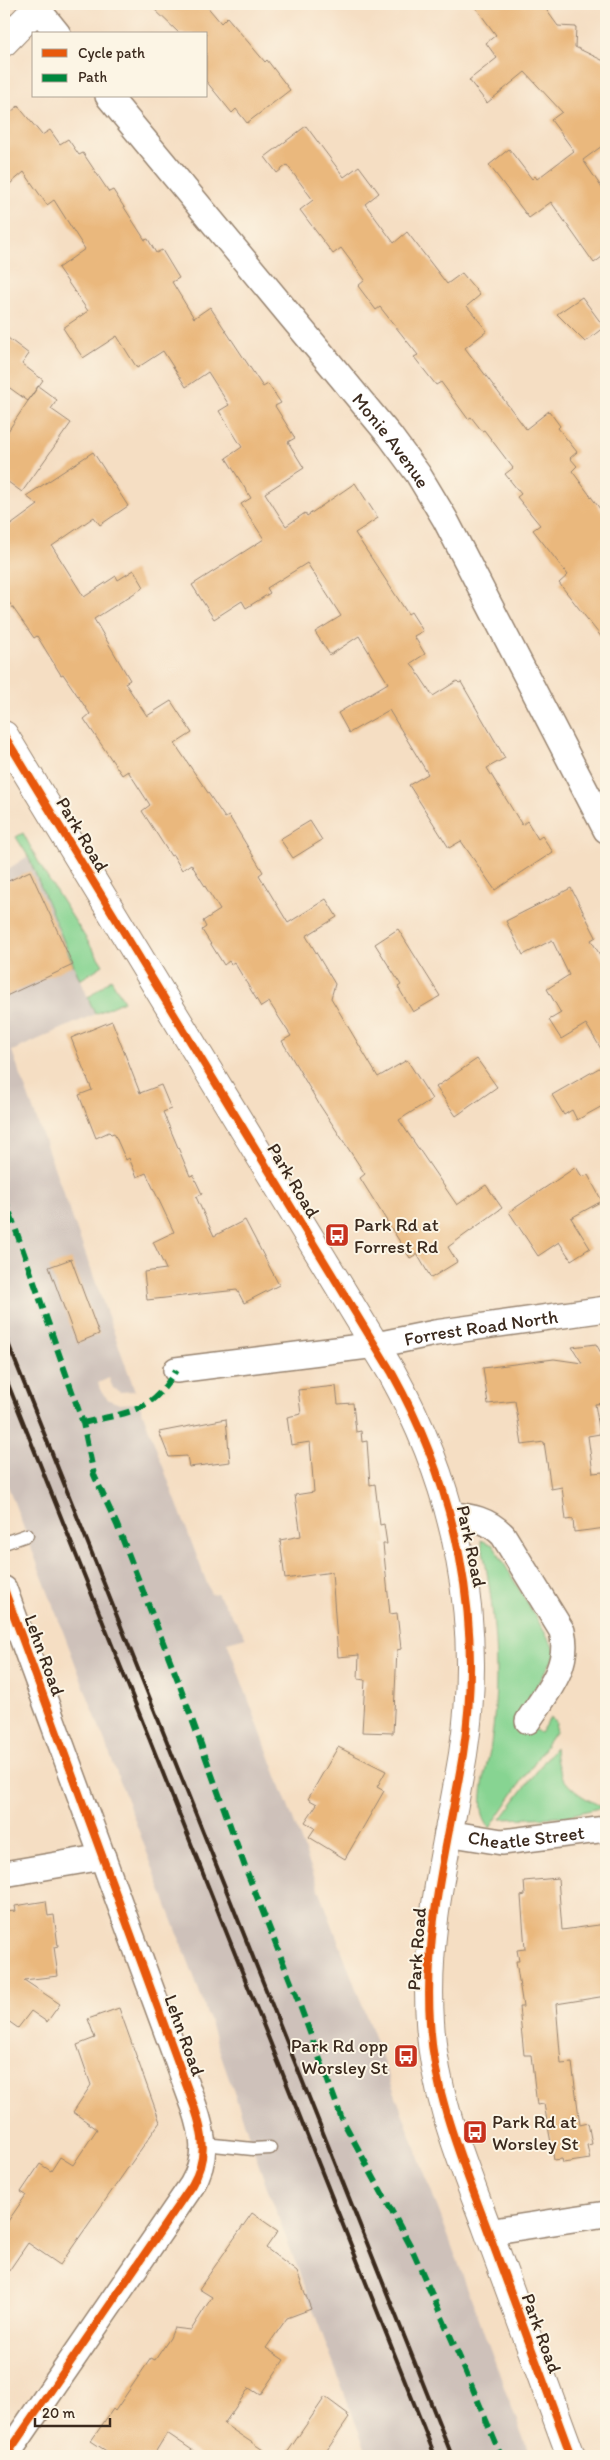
<svg xmlns="http://www.w3.org/2000/svg" width="610" height="2460" font-family="Itim,sans-serif">
<rect width="100%" height="100%" fill="#fcf5e5"/>
<filter id="ink" filterUnits="userSpaceOnUse"><feTurbulence type="fractalNoise" baseFrequency=".02" numOctaves="2"/><feDisplacementMap in="SourceGraphic" scale="10" xChannelSelector="R" yChannelSelector="G"/><feConvolveMatrix kernelMatrix="1 2 1 2 8 2 1 2 1" color-interpolation-filters="sRGB"/></filter>
<filter id="wash" filterUnits="userSpaceOnUse"><feTurbulence type="fractalNoise" baseFrequency=".0096" numOctaves="4" result="noise"/><feDisplacementMap in="SourceGraphic" scale="20" xChannelSelector="R" yChannelSelector="G"/><feGaussianBlur stdDeviation="1.12" result="paint"/><feColorMatrix in="noise" values="0 0 0 0 0 0 0 0 0 0 0 0 0 0 0 0 0 1.4 0 .05"/><feComposite in="paint" operator="in"/></filter>
<g filter="url(#wash)">
<rect width="100%" height="100%" fill="#f5dec3"/>
<polygon fill="#cec1ba" points="28,856 95,1014 12,1051 135,1391 120,1392 113,1388 109,1378 98,1383 102,1393 109,1400 120,1404 139,1403 211,1594 217,1593 246,1637 227,1642 530,2456 368,2456 261,2171 195,1979 4,1476 4,872"/>
<g fill="#87d492" stroke="#617f58">
<polygon points="23,833 45,874 103,965 80,980 28,856 16,837"/>
<polygon points="111,979 124,1001 95,1014 88,998"/>
<path d="M481,1540l12,5 64,108 -41,65 24,15 10,-15 6,4 -1,10 -65,96c-18,-18 -2,-62 1,-84 10,-69 4,-136 -10,-204z"/>
<path d="M555,1747c1,35 20,47 48,60l-41,10 -61,2z"/>
</g>
<g id="blocks">
<g fill="#eab87d">
<polygon points="149,4 205,4 221,23 227,17 265,62 267,60 290,90 247,123 236,109 232,113 206,81 206,34 180,34"/>
<polygon points="473,4 542,4 558,26 576,27 575,47 606,62 606,143 583,160 606,194 606,254 594,263 551,202 529,218 489,165 509,149 532,179 535,176 537,179 574,151 551,120 562,112 525,72 487,103 469,80 497,58 486,43 496,35"/>
<polygon points="18,106 42,135 50,130 60,144 68,139 79,155 83,153 109,192 113,190 145,240 148,239 156,253 162,250 179,278 172,282 194,318 210,307 263,387 268,384 281,403 275,406 295,438 288,442 304,468 265,493 286,526 305,513 307,516 355,483 378,518 355,533 408,614 411,612 423,631 414,636 425,654 411,663 433,696 457,681 459,683 461,682 505,758 487,768 522,825 527,821 538,839 542,836 553,852 495,890 461,841 449,848 409,785 428,774 389,710 349,733 338,713 388,683 359,636 330,655 315,632 341,616 307,563 267,588 270,593 246,608 242,601 214,619 192,585 264,539 241,504 251,498 226,458 242,447 219,411 229,405 208,372 186,387 163,351 137,368 117,336 83,358 63,328 88,311 58,268 85,249 54,200 47,205 24,172 4,189 4,118"/>
<polygon points="306,126 344,177 359,166 379,193 365,204 394,243 407,232 447,284 462,273 480,295 467,306 487,331 465,348 526,429 549,411 560,426 558,428 577,452 570,458 577,466 572,471 606,517 606,643 559,583 568,575 533,530 540,525 517,497 521,494 505,474 513,468 484,430 482,431 471,417 468,419 441,382 436,385 414,357 418,355 380,307 376,310 358,286 365,280 341,248 333,254 300,210 313,200 287,165 277,173 265,157"/>
<polygon points="582,297 604,327 585,342 557,314"/>
<polygon points="4,335 29,354 22,364 43,380 28,401 7,386 4,390"/>
<polygon points="38,386 57,400 51,409 71,423 22,492 4,479 4,437"/>
<polygon points="93,452 128,506 100,525 94,517 52,546 84,597 116,576 118,580 134,570 144,587 94,619 130,680 125,683 147,716 171,701 192,733 175,744 225,818 229,816 263,872 259,875 288,923 326,899 337,917 306,936 335,984 331,998 378,1077 407,1060 432,1099 399,1120 457,1205 486,1185 502,1208 448,1247 457,1262 431,1278 417,1254 410,1258 360,1178 365,1174 319,1104 282,1041 291,1036 269,1002 261,1007 234,962 231,964 229,961 224,965 202,930 206,927 203,921 220,910 191,864 182,870 173,855 171,856 142,811 150,805 128,771 122,775 84,719 90,714 63,674 61,675 37,636 34,638 4,595 4,530 38,505 26,496"/>
<polygon points="310,821 322,840 293,858 280,839"/>
<polygon points="30,871 73,965 4,997 4,883"/>
<polygon points="571,888 596,937 591,940 606,965 606,1057 586,1024 561,1039 549,1020 561,1013 547,989 569,975 552,940 523,955 506,921"/>
<polygon points="398,929 440,996 413,1012 398,987 401,985 375,944"/>
<polygon points="112,1021 140,1093 161,1085 171,1109 163,1112 190,1176 193,1175 202,1194 196,1197 214,1236 245,1220 279,1285 244,1303 237,1290 147,1300 144,1272 166,1269 153,1242 174,1232 146,1173 137,1177 129,1158 126,1160 114,1133 111,1134 109,1132 96,1138 79,1095 92,1090 71,1038"/>
<polygon points="477,1059 497,1087 456,1116 436,1087"/>
<polygon points="606,1064 606,1104 577,1120 572,1110 564,1115 552,1095"/>
<polygon points="576,1167 582,1177 588,1175 602,1201 571,1218 590,1248 571,1260 559,1242 538,1256 509,1212"/>
<polygon points="71,1259 99,1334 77,1343 49,1267"/>
<polygon points="596,1344 606,1362 606,1403 595,1404 600,1434 588,1436 593,1473 603,1472 606,1528 574,1532 573,1519 566,1520 562,1487 551,1489 544,1442 522,1445 515,1401 488,1404 483,1368 554,1359 582,1363 572,1347"/>
<polygon points="336,1386 338,1404 353,1403 356,1432 361,1431 362,1442 367,1441 370,1485 375,1484 380,1525 384,1524 387,1544 383,1544 390,1614 397,1613 401,1649 397,1650 393,1733 362,1732 365,1680 358,1679 359,1655 338,1657 332,1572 285,1579 280,1540 301,1536 295,1495 314,1492 310,1442 291,1445 287,1417 301,1414 298,1390"/>
<polygon points="226,1419 230,1462 189,1467 187,1456 169,1457 159,1432"/>
<polygon points="338,1747 386,1771 377,1787 384,1791 345,1859 309,1837 315,1828 305,1822 317,1804 308,1799"/>
<polygon points="558,1878 562,1930 606,1924 606,1996 556,2004 561,2064 572,2063 580,2125 588,2123 592,2144 587,2145 590,2159 563,2163 562,2159 554,2160 544,2104 537,2105 531,2055 524,2055 519,2007 523,2007 516,1961 519,1961 517,1950 525,1949 521,1896 525,1895 524,1881"/>
<polygon points="46,1901 48,1916 54,1915 58,1946 54,1947 58,1976 24,1980 60,2004 47,2022 31,2011 18,2028 4,2018 4,1912 16,1911 15,1906"/>
<polygon points="119,2008 160,2122 60,2265 28,2243 4,2278 4,2227 26,2195 21,2192 40,2164 51,2171 60,2157 73,2165 97,2129 73,2112 91,2085 77,2045 95,2038 88,2019"/>
<polygon points="252,2213 278,2231 266,2248 297,2272 311,2309 287,2318 266,2348 284,2360 260,2395 249,2388 224,2424 272,2456 201,2456 167,2433 153,2456 114,2456 91,2441 113,2409 115,2411 151,2358 155,2360 170,2338 174,2328 191,2330 212,2297 199,2289"/>
<polygon points="325,2397 348,2414 347,2416 349,2418 323,2456 285,2456"/>
</g>
</g>
</g>
<g filter="url(#ink)">
<use href="#blocks" fill-opacity="0" stroke="#988470" stroke-width="1"/>
<g fill="none" stroke-linecap="round" stroke-linejoin="round">
<defs>
<g id="service">
<polyline points="4,1543 27,1535"/>
<polyline points="204,2144 253,2149 270,2148"/>
</g>
<g id="minor">
<polyline points="37,8 58,34"/>
<path id="s1" d="M108,96l282,340 28,38 27,45 161,311"/>
<path id="s2" d="M176,1370l200,-25 59,-12 171,-24"/>
<path d="M450,1514c22,3 37,5 53,21l59,96c9,35 -16,62 -34,90"/>
<path d="M4,1589l190,517c10,29 14,52 -2,79l-186,271"/>
<path id="s3" d="M447,1833l55,9 104,-13"/>
<polyline points="4,1874 103,1857"/>
<polyline points="488,2232 606,2214"/>
</g>
<g id="secondary">
<polyline points="4,42 41,4"/>
<path d="M4,735l388,638c65,117 92,248 71,381 -15,92 -39,174 -33,268 4,73 32,139 57,206 28,76 56,152 84,228"/>
</g>
</defs>
<use href="#service" stroke="#988470" stroke-width="15"/>
<use href="#minor" stroke="#988470" stroke-width="28"/>
<use href="#secondary" stroke="#988470" stroke-width="30"/>
<use href="#service" stroke="#fff" stroke-width="12"/>
<use href="#minor" stroke="#fff" stroke-width="25"/>
<use href="#secondary" stroke="#fff" stroke-width="28"/>
<g stroke="#3b2a1e" stroke-width="4">
<polyline points="4,1333 452,2456"/>
<polyline points="4,1374 435,2456"/>
</g>
<g stroke="#00873e" stroke-width="6" stroke-dasharray="12 6" stroke-linecap="butt">
<polyline points="4,1196 83,1423 94,1475 117,1525 179,1683 245,1867 296,1995 342,2119 410,2245 460,2358 501,2456"/>
<path d="M83,1423c46,-12 67,-8 93,-53"/>
</g>
<defs>
<g id="cycleway">
<path d="M4,735l388,638c65,117 92,248 71,381 -15,92 -39,174 -33,268 4,73 32,139 57,206 28,76 56,152 84,228"/>
<path d="M4,1589l190,517c10,29 14,52 -2,79l-186,271"/>
</g>
</defs>
<use href="#cycleway" stroke="#fcf5e5" stroke-width="11"/>
<use href="#cycleway" stroke="#e8590c" stroke-width="8"/>
</g>
</g>
<defs>
<symbol id="bus-square" viewBox="-11 -11 22 22"><rect x="-9" y="-9" width="18" height="18" rx="4" fill="#c8321e" stroke="#fcf5e5"/><path d="M-5-6H5V4H4V6H2V4H-2V6H-4V4H-5ZM-3.5-4V0h7V-4ZM-3.5 1.2v1.5H-2V1.2ZM2 1.2v1.5H3.5V1.2Z" fill="#fff"/></symbol>
</defs>
<g fill-rule="evenodd">
<use href="#bus-square" x="323" y="1221" width="28" height="28"/>
<use href="#bus-square" x="392" y="2042" width="28" height="28"/>
<use href="#bus-square" x="461" y="2118" width="28" height="28"/>
</g>
<g text-anchor="middle" stroke-width="4" stroke-linejoin="round" paint-order="stroke">
<g font-size="19" fill="#3b2a1e" stroke="#fcf5e5">
<text dy="7" stroke="none"><textPath href="#s1" startOffset="446">Monie Avenue</textPath></text>
<text transform="translate(83 834) rotate(59)" y="7">Park Road</text>
<text transform="translate(294 1180) rotate(59)" y="7">Park Road</text>
<text dy="7" stroke="none"><textPath href="#s2" startOffset="308">Forrest Road North</textPath></text>
<text transform="translate(472 1546) rotate(78)" y="7">Park Road</text>
<text transform="translate(45 1655) rotate(70)" y="7">Lehn Road</text>
<text dy="7" stroke="none"><textPath href="#s3" startOffset="80">Cheatle Street</textPath></text>
<text transform="translate(416 1949) rotate(-86)" y="7">Park Road</text>
<text transform="translate(185 2035) rotate(70)" y="7">Lehn Road</text>
<text transform="translate(542 2333) rotate(70)" y="7">Park Road</text>
</g>
<g font-size="19" fill="#3b2a1e" stroke="#fcf5e5" text-anchor="start">
<text x="354" y="1231">Park Rd at<tspan x="354" dy="22">Forrest Rd</tspan></text>
<text x="388" y="2052" text-anchor="end">Park Rd opp<tspan x="388" dy="22">Worsley St</tspan></text>
<text x="492" y="2128">Park Rd at<tspan x="492" dy="22">Worsley St</tspan></text>
</g>
</g>
<rect width="610" height="2460" fill="none" stroke="#fcf5e5" stroke-width="20"/>
<rect x="32" y="32" width="175" height="65" fill="#fcf5e5" stroke="#afa495"/>
<rect x="42" y="49" width="25" height="8" fill="#e8590c" stroke="#afa495"/>
<text x="78" y="58" font-size="15" fill="#3b2a1e">Cycle path</text>
<rect x="42" y="74" width="25" height="8" fill="#00873e" stroke="#afa495"/>
<text x="78" y="82" font-size="15" fill="#3b2a1e">Path</text>
<path d="M35 2418v8h75v-8" fill="none" stroke="#3b2a1e" stroke-width="2.5"/>
<text x="42" y="2418" font-size="15" fill="#3b2a1e" stroke="#fcf5e5" stroke-width="4" paint-order="stroke">20 m</text>
</svg>
